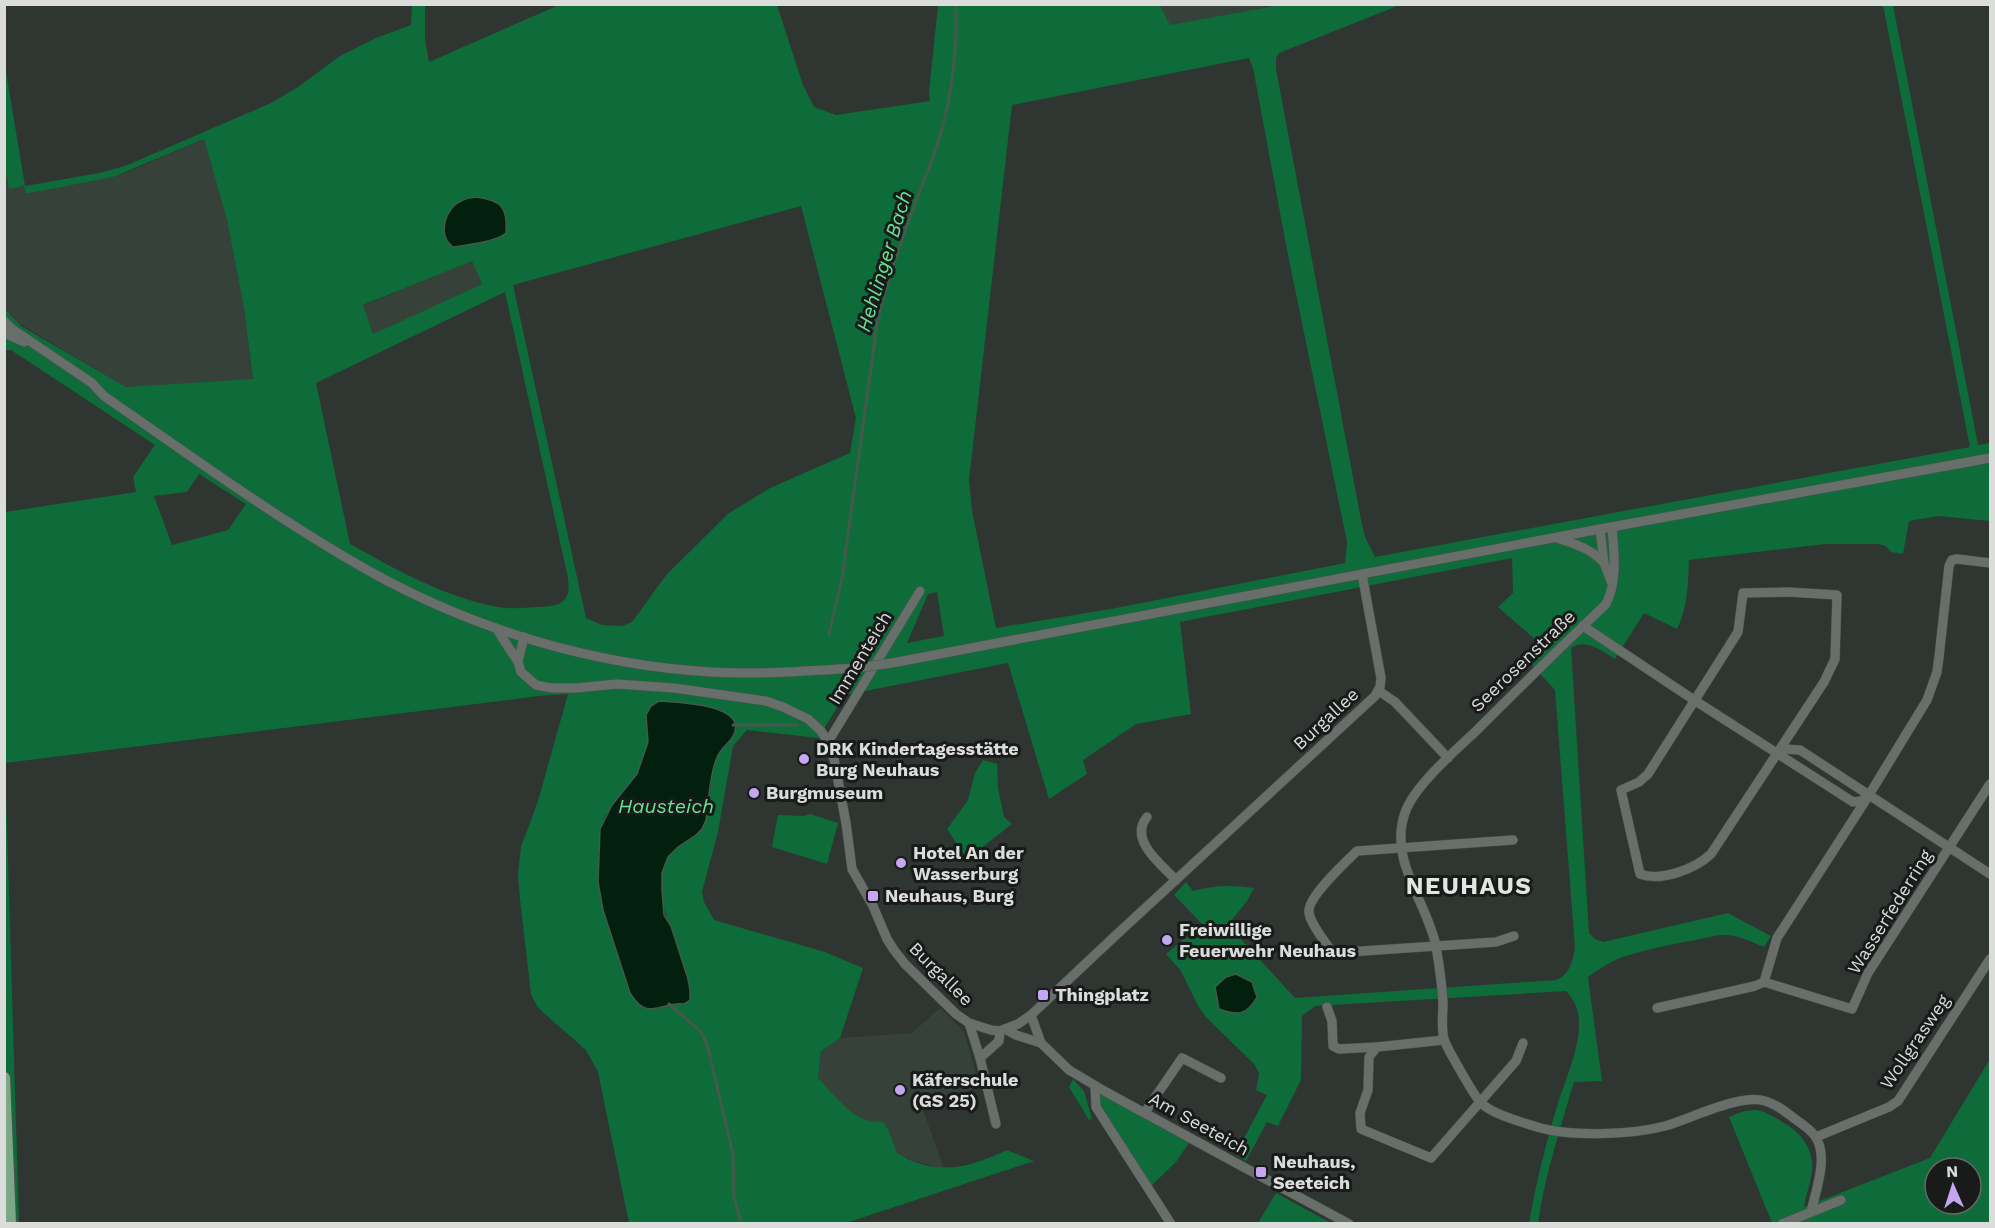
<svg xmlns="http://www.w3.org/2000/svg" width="1995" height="1228" font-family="'Work Sans',sans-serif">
<rect width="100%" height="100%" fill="#2f3530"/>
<g fill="#364139">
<polygon points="1160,5 1280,5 1170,26"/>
<polygon points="204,139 227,220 244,308 253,380 126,387 15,321 5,309 4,163 9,188 25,186 26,193 128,172"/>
<polygon points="472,260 482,284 373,334 363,306"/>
<polygon points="940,1008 964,1032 980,1087 922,1107 944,1169 914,1161 897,1153 888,1129 857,1116 842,1105 818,1078 821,1051 840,1038 912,1033"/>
</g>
<g fill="#0d6c39" fill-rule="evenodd">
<path d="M412,5h13v35l4,22 130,-57h218l26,80 11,22 22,8 94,-14 -1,-9 9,-87h222l10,20 110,-20h120l-121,48 -3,5v11l86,456 3,12 10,20 595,-110 -87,-442h10l85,440 12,-2v78l-52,-5 -29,5 -6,33 -12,-2 -5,-6 -8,-2h-53l-136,16c-1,24 -1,47 -12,69l-33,-16 -29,46c-14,-8 -28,-21 -44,-11l18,285 6,6 8,3 125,-29 43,23 -7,11c-15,-6 -27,-13 -44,-12 -32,7 -69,12 -100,23 -12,5 -22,12 -32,19l14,104 -28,1c-14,47 -29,93 -36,141h-9c7,-40 17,-80 29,-120 8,-25 21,-53 21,-79 0,-14 -4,-23 -13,-33l-251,15 -13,10 -1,64 -23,46 -11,-4 -21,39 -11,-6 32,-60 -11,-5 3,-16 -4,-9 -49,-48 -8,-11 -17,-35 -15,-17 36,-30 -28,-29 12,-13 7,9c21,-6 39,-6 61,-3l-7,13 -19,24 67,73 261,-18c13,-4 17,-20 19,-32l-20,-258 -24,-26 15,-15 -48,-42 15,-14 -1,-35 -332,64 11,92 -55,10 -53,36 4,14 -38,25 -41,-136 -163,32 -27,43 -71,-8 -14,16 -15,86 -16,60 2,10 10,18 111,32 38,16 -23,70 -19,13 -3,27c20,20 34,45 65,44l5,7 9,24c39,24 72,15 110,-3l27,11 -188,62h-217l-31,-151 -12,-22 -40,-35 -9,-9 -6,-12 -11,-95 -2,-25 3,-27 17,-46 30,-107 -29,2 -534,67 14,460h-14v-711l131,-20 -3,-15 22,-32 -144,-95h-6v-41l16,17 105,61 127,-8 -9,-71 -17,-88 -23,-81 -91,38 -83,16h-4l-2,-7 -15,3 -5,-26v-103l21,126 74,-13 26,-7 146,-63 27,-16 42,-31 36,-18 35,-13zM1249,58l4,10 34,182 60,292 -2,21 -229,45 -120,20 -24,-117 -3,-31 43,-375zM467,199l21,42 -35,6 2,-42zM801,206l55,212 -6,35 -80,35 -41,25 -62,61 -35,48 -10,4 -20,-1 -16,-7 -73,-333zM472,261l10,23 -109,50 -10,-29zM505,292l63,286c3,25 -7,28 -29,29 -11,0 -22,2 -32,1 -14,-1 -28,-5 -41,-9 -41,-13 -78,-34 -116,-55l-34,-161zM199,474l47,30 -18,26 -56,15 -18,-49 33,-4zM937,592l7,44 -37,7 21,-49zM735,725c-1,15 -14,21 -19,35 -7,20 -4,49 -14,68 -7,14 -27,17 -34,30 -20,33 6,70 13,102l-38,48 -6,-5 -7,-10 -27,-83 -5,-28 6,-65 33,-43 11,-32zM1236,974l16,8 -33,27 -4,-22z"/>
<polygon points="983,760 997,764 998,788 1004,817 1012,824 967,859 947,829 968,800 975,773"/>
<polygon points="810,814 838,823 827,864 772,847 778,815 804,816"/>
<path d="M1990,1059v164h-218l-43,-106c10,-4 21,-9 32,-6 4,1 9,4 13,6 19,10 35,22 38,44 2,16 -6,31 -8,46l126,-49zM1935,1168h36v36h-36z"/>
<polygon points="1073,1079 1084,1091 1092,1119 1089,1120 1069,1087"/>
<polygon points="1101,1094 1189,1143 1176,1162 1151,1186 1098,1102"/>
<polygon points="1276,1193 1331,1223 1258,1223"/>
</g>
<g fill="#03200e" stroke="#44594b" stroke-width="1.5">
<path d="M476,197c25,3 32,10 30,36 -10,9 -40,12 -53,14 -16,-12 -8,-39 8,-46 5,-3 10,-3 15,-4z"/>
<path d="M659,701c17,1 88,3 75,33 -4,10 -14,13 -18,26 -7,18 -7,41 -10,60l-4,9 -7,7 -17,11 -10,10 -6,16v17l2,25 7,11 17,53 2,11v10l-6,4c-24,-3 -36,19 -54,-11l-27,-83 -5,-28 2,-53 12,-24 25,-31 11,-32 -2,-27 5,-9z"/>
<path d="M1236,974l16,8 5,15c-10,18 -19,19 -38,12l-4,-22 11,-10z"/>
</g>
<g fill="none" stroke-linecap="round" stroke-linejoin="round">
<g stroke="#44594b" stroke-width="3">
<path d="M829,634l13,-56 35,-254c10,-46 27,-91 44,-136 7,-18 15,-37 20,-56 12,-42 16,-84 15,-128"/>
<polyline points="733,725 797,725"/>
<polyline points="669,1004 701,1032 707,1044 733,1154 734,1196 741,1224"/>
</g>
<defs>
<g id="minor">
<path d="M4,321l8,8 80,54 12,13c87,60 173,123 265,175 104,58 223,94 342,101 48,3 97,-1 145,-4"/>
<polyline points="4,333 24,342"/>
<path d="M1612,527c2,26 6,53 -6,77 -44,42 -87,84 -130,127 -20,19 -63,56 -71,82 -17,47 22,89 31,133 3,18 6,38 7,57 0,11 -2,25 1,36 2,8 30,56 36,63 11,12 41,20 57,25 33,10 94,8 128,-1 25,-7 76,-33 100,-25 11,3 21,11 30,18 7,5 15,10 20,17 14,20 1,54 -4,76"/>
<polyline points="1600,529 1604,563 1611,581"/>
<path d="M1557,538c18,6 33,10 47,25"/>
<polyline points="1990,563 1957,559 1952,560 1949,566 1939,657 1937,672 1927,700 1869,795 1777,938 1764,982 1852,1009 1868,973 1990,784"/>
<path d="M1788,592l49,3 -2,64 -11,23 -113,172c-16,15 -50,28 -71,20l-19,-84 18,-8 9,-8 90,-142 5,-39z"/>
<polyline points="1583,626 1694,700 1853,802 1861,801 1869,795 1990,874"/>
<polyline points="496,628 518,662 521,672 536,685 551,688 576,688 617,684 674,688 766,701 783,707 808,719 821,731 828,742 834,759 846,823 852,869 873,906 887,939 894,950 905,964 956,1014 969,1023 991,1030 1000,1031 1018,1024 1031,1015 1115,936 1375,696 1380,687 1381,678 1362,574"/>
<polyline points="518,662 524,637"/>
<polyline points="892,663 1600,529 1990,458"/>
<polyline points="1379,691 1395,702 1448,758"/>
<polyline points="828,742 920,591"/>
<polyline points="1777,753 1784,749 1800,750 1869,795"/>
<path d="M1147,817c-19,23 15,48 29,63"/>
<path d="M1513,840l-156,11c-11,11 -51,47 -48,62 2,12 17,30 24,40l163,-11 18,-6"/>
<polyline points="1327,1007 1332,1021 1333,1046 1339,1049 1377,1047"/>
<polyline points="1657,1008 1755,986 1764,982"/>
<polyline points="1031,1015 1041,1043 1069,1070 1106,1092 1236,1163 1349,1224"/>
<polyline points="969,1023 980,1058"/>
<polyline points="1005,1029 1016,1035 1041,1043"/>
<polyline points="1444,1040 1377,1047 1369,1057 1368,1090 1360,1113 1361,1129 1431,1158 1516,1061 1523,1043"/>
<polyline points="1095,1086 1096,1107 1171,1224"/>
<polyline points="1145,1112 1182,1058 1221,1078"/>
<polyline points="996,1124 980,1058 999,1041 1000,1031"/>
<polyline points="1816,1137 1889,1107 1898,1101 1990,959"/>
<polyline points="1782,1224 1841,1200"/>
</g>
<polyline id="major" points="4,1078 10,1224"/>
</defs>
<use href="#minor" stroke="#4e524e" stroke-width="10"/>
<use href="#major" stroke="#4e524e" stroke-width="14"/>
<use href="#minor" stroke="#686e69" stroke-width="9"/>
<use href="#major" stroke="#7aa887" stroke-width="12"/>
<defs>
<polyline id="minor-bridge" points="856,668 892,663"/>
</defs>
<use href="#minor-bridge" stroke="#4e524e" stroke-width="10" stroke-linecap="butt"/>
<use href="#minor-bridge" stroke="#686e69" stroke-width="9"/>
</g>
<g fill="#c5a6f0" stroke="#191b1a" stroke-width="2">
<circle cx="804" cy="759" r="6"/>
<circle cx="754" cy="793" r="6"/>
<circle cx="901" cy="863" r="6"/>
<rect x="867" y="890" width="12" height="12" rx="3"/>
<circle cx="1167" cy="940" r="6"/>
<rect x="1037" y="989" width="12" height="12" rx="3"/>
<circle cx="900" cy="1090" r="6"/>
<rect x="1255" y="1166" width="12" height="12" rx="3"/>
</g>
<g text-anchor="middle" stroke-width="6" stroke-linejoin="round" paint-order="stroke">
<g font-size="18" fill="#daddda" stroke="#191b1a">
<text transform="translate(860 658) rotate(-59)" y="6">Immenteich</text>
<text transform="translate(1523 661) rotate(-44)" y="6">Seerosenstraße</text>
<text transform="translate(1326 719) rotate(-43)" y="6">Burgallee</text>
<text transform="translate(1890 912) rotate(-58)" y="6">Wasserfederring</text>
<text transform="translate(941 974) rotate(45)" y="6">Burgallee</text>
<text transform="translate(1915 1042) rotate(-56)" y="6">Wollgrasweg</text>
<text transform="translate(1199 1124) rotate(29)" y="6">Am Seeteich</text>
</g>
<g font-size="18" font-weight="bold" fill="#daddda" stroke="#191b1a" text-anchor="start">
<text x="816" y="755">DRK Kindertagesstätte<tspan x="816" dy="21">Burg Neuhaus</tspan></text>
<text x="766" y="799">Burgmuseum</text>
<text x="913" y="859">Hotel An der<tspan x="913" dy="21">Wasserburg</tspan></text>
<text x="885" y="902">Neuhaus, Burg</text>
<text x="1179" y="936">Freiwillige<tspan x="1179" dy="21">Feuerwehr Neuhaus</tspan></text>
<text x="1055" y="1001">Thingplatz</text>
<text x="912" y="1086">Käferschule<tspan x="912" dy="21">(GS 25)</tspan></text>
<text x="1273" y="1168">Neuhaus,<tspan x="1273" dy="21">Seeteich</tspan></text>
</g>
<g font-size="20" font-style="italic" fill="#68e293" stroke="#191b1a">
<text transform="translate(884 261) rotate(-73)" y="7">Hehlinger Bach</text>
<text x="666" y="813">Hausteich</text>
</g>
<g font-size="24" font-weight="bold" letter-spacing="1.5" fill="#e0e7e1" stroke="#191b1a">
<text x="1469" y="894">NEUHAUS</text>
</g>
</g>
<rect width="1995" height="1228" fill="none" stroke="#daddda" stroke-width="12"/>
<g transform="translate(1953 1186) rotate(357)"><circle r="28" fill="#191b1a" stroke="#666967" stroke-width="1.5"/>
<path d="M0-4.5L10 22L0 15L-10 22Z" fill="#c5a6f0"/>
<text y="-9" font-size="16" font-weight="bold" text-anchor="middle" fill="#daddda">N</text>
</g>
</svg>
